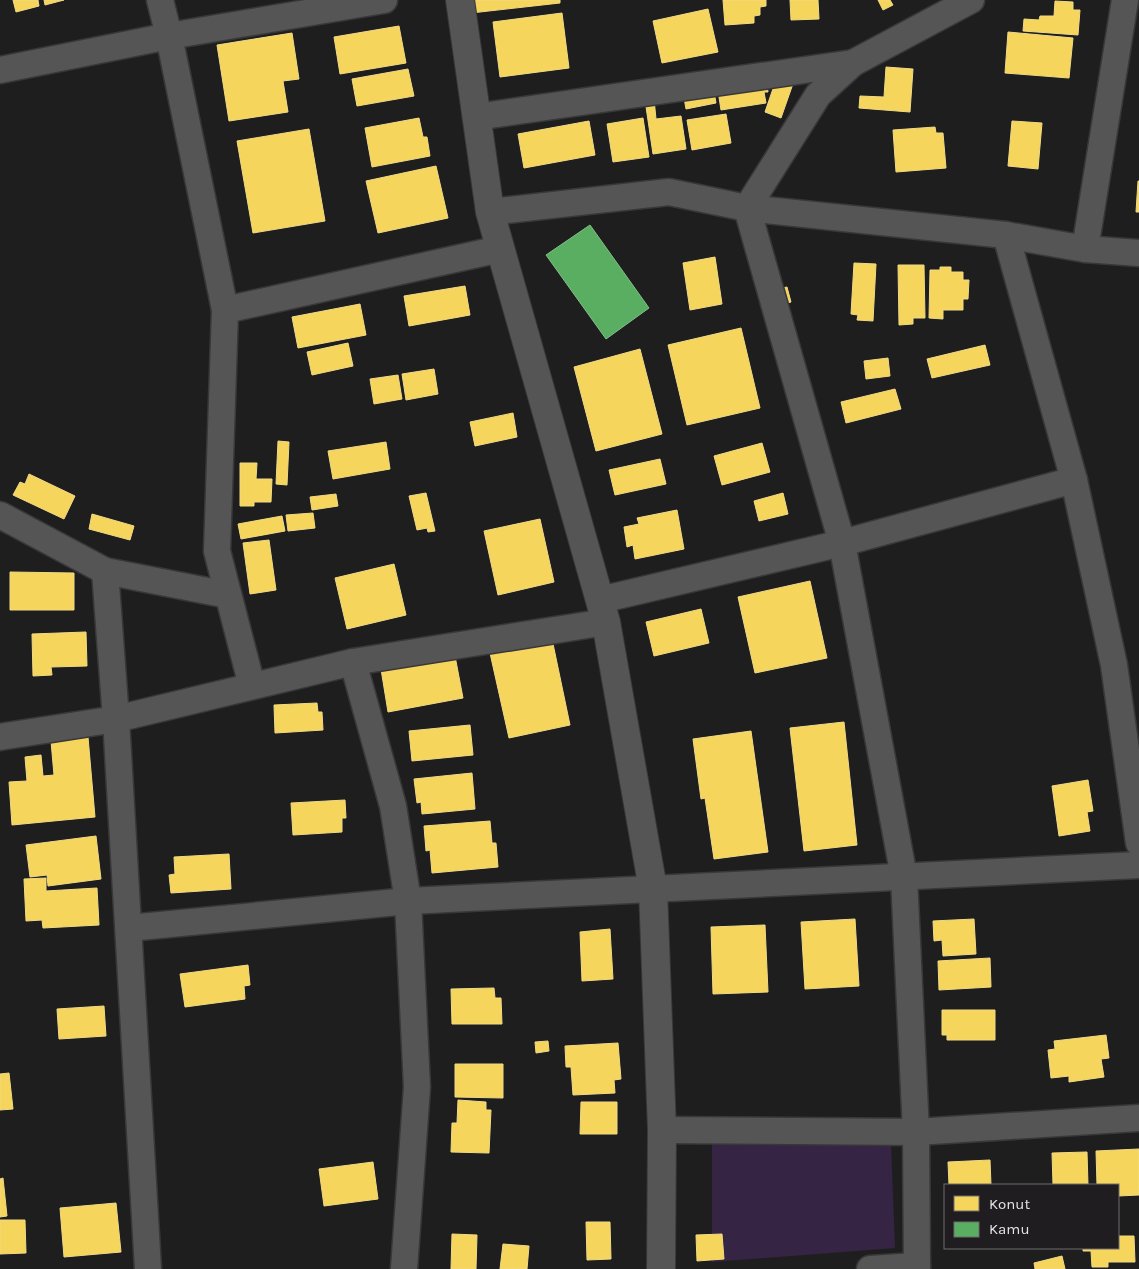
<svg xmlns="http://www.w3.org/2000/svg" width="1139" height="1269" font-family="Karla,sans-serif">
<rect width="100%" height="100%" fill="#1f1e1f"/>
<polygon fill="#352444" points="891,1143 895,1248 712,1262 712,1144"/>
<g fill="#f6d55c" stroke="#f1da85">
<polygon points="13,0 38,0 39,6 16,12"/>
<polygon points="44,0 64,0 45,5"/>
<polygon points="470,0 560,0 560,3 471,13"/>
<polygon points="723,0 766,0 766,6 760,7 760,15 754,16 754,23 725,25"/>
<polygon points="790,0 818,0 819,19 791,20"/>
<polygon points="878,0 890,0 893,5 883,10"/>
<polygon points="1055,1 1073,2 1073,10 1080,10 1078,35 1023,31 1024,19 1039,20 1040,16 1054,16"/>
<polygon points="708,9 718,52 662,63 653,21"/>
<polygon points="562,13 569,68 500,77 493,22"/>
<polygon points="399,26 406,63 340,74 334,37"/>
<polygon points="1008,32 1073,38 1069,78 1005,73"/>
<polygon points="292,33 299,79 283,81 288,112 229,121 217,45"/>
<polygon points="886,67 913,69 910,112 859,108 860,96 884,97"/>
<polygon points="408,69 414,96 357,106 352,79"/>
<polygon points="777,77 795,78 781,118 765,112"/>
<polygon points="717,84 767,84 768,92 764,92 766,103 721,110"/>
<polygon points="713,86 716,103 686,109 683,92"/>
<polygon points="654,99 656,119 681,116 686,149 653,154 645,100"/>
<polygon points="726,114 731,143 692,150 687,120"/>
<polygon points="419,118 423,137 427,137 430,156 372,167 365,128"/>
<polygon points="643,118 649,157 613,162 607,124"/>
<polygon points="589,121 595,155 524,168 518,134"/>
<polygon points="1012,121 1042,123 1038,169 1008,166"/>
<polygon points="935,127 936,133 943,133 946,168 896,172 893,130"/>
<polygon points="309,129 325,221 253,233 237,141"/>
<polygon points="436,166 448,218 378,233 366,181"/>
<polygon points="1138,181 1139,181 1139,212 1136,212"/>
<polygon points="715,257 722,304 690,310 683,263"/>
<polygon points="854,263 876,264 873,321 857,320 858,315 851,314"/>
<polygon points="898,265 924,265 925,318 913,318 913,324 899,325"/>
<polygon points="940,267 951,267 951,272 963,272 963,280 969,280 968,299 963,299 963,310 943,310 943,319 929,318 930,270 940,270"/>
<polygon points="465,286 470,315 409,326 404,296"/>
<polygon points="787,287 791,302 781,305 777,289"/>
<polygon points="360,304 366,335 298,348 292,317"/>
<polygon points="741,328 760,408 687,425 668,345"/>
<polygon points="348,343 353,366 312,375 307,352"/>
<polygon points="985,345 990,365 932,378 927,359"/>
<polygon points="640,349 662,434 596,451 574,367"/>
<polygon points="888,358 890,376 866,379 864,361"/>
<polygon points="434,369 438,394 406,400 402,374"/>
<polygon points="398,375 402,399 374,404 370,379"/>
<polygon points="895,389 901,409 846,423 841,402"/>
<polygon points="513,413 517,437 475,446 470,422"/>
<polygon points="278,441 289,442 287,485 276,484"/>
<polygon points="386,442 390,469 333,479 328,451"/>
<polygon points="762,443 770,472 722,485 714,456"/>
<polygon points="660,459 666,484 615,495 609,470"/>
<polygon points="240,463 257,463 256,479 272,479 271,502 254,502 254,506 240,506"/>
<polygon points="29,474 75,496 64,519 13,495 20,482 25,484"/>
<polygon points="426,493 435,531 428,532 427,528 417,530 409,496"/>
<polygon points="783,493 788,514 759,521 754,501"/>
<polygon points="336,494 338,506 312,510 310,497"/>
<polygon points="677,510 684,549 635,559 633,545 627,547 624,527 639,524 637,518"/>
<polygon points="313,513 315,528 288,531 286,515"/>
<polygon points="92,514 134,526 130,540 89,529"/>
<polygon points="282,516 285,531 241,539 238,524"/>
<polygon points="540,519 554,582 498,595 484,531"/>
<polygon points="269,540 276,590 250,594 243,543"/>
<polygon points="394,564 406,615 347,629 335,578"/>
<polygon points="10,572 74,573 74,610 10,610"/>
<polygon points="810,581 827,658 755,673 738,597"/>
<polygon points="701,609 709,643 654,656 646,622"/>
<polygon points="86,632 87,666 51,667 52,675 33,676 32,634"/>
<polygon points="552,639 570,725 509,738 490,653"/>
<polygon points="455,656 463,698 388,712 381,669"/>
<polygon points="317,703 318,712 322,712 323,730 275,733 274,705"/>
<polygon points="844,722 857,845 804,851 790,728"/>
<polygon points="470,725 473,755 412,761 409,731"/>
<polygon points="751,731 768,852 714,859 705,798 701,799 693,739"/>
<polygon points="88,737 95,817 12,825 9,782 27,781 25,757 41,755 43,776 54,775 51,741"/>
<polygon points="472,773 475,809 422,814 421,802 417,803 414,779"/>
<polygon points="1088,780 1093,811 1087,812 1090,831 1059,836 1052,786"/>
<polygon points="345,800 346,818 342,818 342,832 293,835 291,803"/>
<polygon points="490,821 492,843 496,843 498,867 432,873 430,850 426,851 424,826"/>
<polygon points="96,836 101,879 48,886 47,875 30,877 26,845"/>
<polygon points="229,854 231,889 171,893 169,875 175,874 174,857"/>
<polygon points="46,878 46,891 97,888 99,925 43,928 42,920 26,921 24,879"/>
<polygon points="855,919 859,986 805,989 801,922"/>
<polygon points="974,919 976,954 943,956 942,940 934,941 933,921"/>
<polygon points="765,925 768,992 713,994 711,927"/>
<polygon points="610,929 613,979 582,981 580,932"/>
<polygon points="990,958 991,987 939,990 938,961"/>
<polygon points="248,965 250,985 244,986 245,999 185,1007 180,974"/>
<polygon points="494,988 495,998 501,998 502,1024 452,1024 451,989"/>
<polygon points="104,1006 106,1036 59,1039 57,1009"/>
<polygon points="942,1010 995,1010 995,1040 947,1040 947,1035 942,1035"/>
<polygon points="1106,1035 1109,1058 1101,1059 1104,1077 1069,1082 1069,1076 1051,1078 1048,1050 1055,1049 1054,1041"/>
<polygon points="548,1041 549,1051 536,1053 535,1042"/>
<polygon points="618,1043 621,1079 614,1080 615,1093 573,1095 571,1067 566,1067 565,1046"/>
<polygon points="455,1064 503,1064 503,1098 455,1097"/>
<polygon points="9,1073 13,1109 0,1110 0,1074"/>
<polygon points="458,1100 486,1102 486,1110 491,1110 489,1153 451,1152 452,1123 457,1123"/>
<polygon points="581,1102 617,1102 617,1134 580,1134"/>
<polygon points="1139,1149 1139,1195 1118,1196 1118,1185 1097,1185 1096,1151"/>
<polygon points="1087,1152 1088,1185 1053,1185 1052,1153"/>
<polygon points="990,1160 991,1185 949,1185 948,1162"/>
<polygon points="373,1162 378,1199 324,1206 319,1169"/>
<polygon points="3,1178 7,1216 0,1217 0,1179"/>
<polygon points="116,1203 121,1252 64,1257 60,1208"/>
<polygon points="0,1220 25,1220 26,1253 0,1254"/>
<polygon points="586,1222 610,1222 611,1259 587,1260"/>
<polygon points="452,1234 477,1235 476,1269 451,1269"/>
<polygon points="722,1234 724,1259 697,1261 696,1235"/>
<polygon points="1118,1236 1134,1236 1135,1262 1108,1262 1108,1267 1092,1267 1091,1251 1083,1251 1083,1248 1118,1248"/>
<polygon points="503,1244 529,1246 527,1269 500,1269"/>
<polygon points="1062,1256 1065,1269 1035,1269 1034,1263"/>
</g>
<polygon fill="#5aae61" stroke="#84be89" points="590,225 649,308 606,339 546,255"/>
<g fill="none" stroke-linecap="round" stroke-linejoin="round">
<defs>
<g id="street">
<polyline points="160,0 169,36 225,310 217,551 252,686"/>
<polyline points="0,70 169,36 384,0"/>
<polyline points="476,117 853,63"/>
<polyline points="490,212 669,192 747,208 1006,235 1085,249 1139,253"/>
<polyline points="1006,235 1074,480 1114,665 1139,843"/>
<polyline points="1085,249 1125,0"/>
<polyline points="225,310 500,249"/>
<polyline points="0,515 105,571 228,595"/>
<polyline points="105,571 116,719 148,1269"/>
<polyline points="600,600 842,543 1074,480"/>
<polyline points="353,662 393,806 408,901 417,1087 404,1269"/>
<polyline points="0,737 116,719 353,662 606,622"/>
<polyline points="129,928 408,901 1139,865"/>
<polyline points="662,1130 916,1132 1139,1118"/>
<polyline points="870,1269 917,1266"/>
<polyline points="917,1269 916,1132 904,877 842,543 747,208 818,95 853,63 971,0"/>
</g>
<polyline id="secondary" points="460,0 490,212 606,622 653,889 662,1130 661,1269"/>
</defs>
<use href="#street" stroke="#393839" stroke-width="29"/>
<use href="#secondary" stroke="#393839" stroke-width="30"/>
<use href="#street" stroke="#565556" stroke-width="26"/>
<use href="#secondary" stroke="#565556" stroke-width="28"/>
</g>
<rect x="944" y="1184" width="175" height="65" fill="#1f1d20" stroke="#6e6d6f"/>
<rect x="954" y="1196" width="25" height="15" fill="#f6d55c" stroke="#6e6d6f"/>
<text x="989" y="1209" font-size="15" fill="#e5e4e6">Konut</text>
<rect x="954" y="1222" width="25" height="15" fill="#5aae61" stroke="#6e6d6f"/>
<text x="989" y="1234" font-size="15" fill="#e5e4e6">Kamu</text>
</svg>
